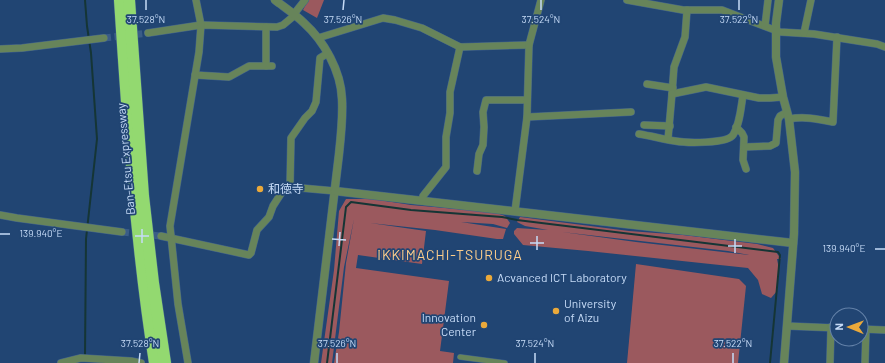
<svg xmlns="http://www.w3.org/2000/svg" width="885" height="363" font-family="Barlow,'Noto Sans JP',sans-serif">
<rect width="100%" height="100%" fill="#214573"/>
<g fill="#9b595e" fill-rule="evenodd">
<polygon points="308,0 324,0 317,18 303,10"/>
<polygon points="346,199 373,199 411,205 480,211 491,211 505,216 510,223 507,228 493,224 461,222 506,229 503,239 497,239 435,230 370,223 426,231 422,264 358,255 356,268 449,281 440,351 454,353 453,363 334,363 339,332 346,263 354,219 344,267 332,363 321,363 334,270 339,211"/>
<path d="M520,217l109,14 54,4 74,9 16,4 8,11h-4l2,10 -2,22 -6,7 -9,-4 -4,-14 -10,-12 -160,-17 -65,-6 -9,-11v-3l3,-3 31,2 -23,-4 -8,-4zM562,232l166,19 21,4 -113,-13z"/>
<polygon points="636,264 739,279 746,286 738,363 627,363"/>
</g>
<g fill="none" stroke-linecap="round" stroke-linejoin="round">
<g stroke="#153535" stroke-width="2">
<polyline points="85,0 87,26 91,53 97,139 86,239 85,356"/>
<polyline points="327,363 346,207 351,202 411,210 502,217 517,220 778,252 780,255 770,363"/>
</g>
<g stroke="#3a5c87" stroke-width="7" stroke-dasharray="7 3.5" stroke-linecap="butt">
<polyline points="104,38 148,33"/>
<polyline points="122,232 161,236"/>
</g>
<defs>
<polyline id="pedestrian" points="460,357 505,363"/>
<g id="minor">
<polyline points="627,0 683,10 722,10 780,32 814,34 877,44 885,47"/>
<polyline points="687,10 685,37 674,67 672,94 706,87 759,98 770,98 783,97"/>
<polyline points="294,14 305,0"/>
<polyline points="765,26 768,0"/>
<polyline points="148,33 201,25 277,27 283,25 295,15"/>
<polyline points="804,33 811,0"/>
<polyline points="318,38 383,18 395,20 422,28 460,47 529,45"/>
<polyline points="0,49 22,48 104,38"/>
<polyline points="266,66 266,27"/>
<polyline points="195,75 229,77 249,66 272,66"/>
<polyline points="647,84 673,88"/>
<polyline points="527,117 631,112"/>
<path d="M789,119c15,-3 29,0 44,3l4,-85"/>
<polyline points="644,125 670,126"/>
<polyline points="736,127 742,133 744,137 743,160 746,169"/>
<path d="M639,134c12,2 24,5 36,7 11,2 52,3 58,-6 7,-11 8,-28 10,-40"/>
<polyline points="668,139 672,94"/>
<polyline points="744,147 770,146 776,143 778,120 780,116 787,112"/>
<polyline points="477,171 479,154 483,145 484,127 483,112 486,100 527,100"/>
<polyline points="290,187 335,191"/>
<polyline points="422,201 423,196 446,167 446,137 450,113 450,92 460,47"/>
<polyline points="515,211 527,117 529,45 541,0"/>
<polyline points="0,215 17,218 122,232"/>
<polyline points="161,236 249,255 251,253 257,230 269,217 273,206 284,189 290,187 291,138 305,118 312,111 316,102 320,58 328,53"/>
<polyline points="787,326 837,328"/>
<polyline points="861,329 885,330"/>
<polyline points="61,363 81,358 131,361 141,363"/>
<polyline points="188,363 178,304 170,226 199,52 201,25 196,0"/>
<polyline points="830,363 831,327"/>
<polyline points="865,363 866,329"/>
</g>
<g id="tertiary">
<path d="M275,0c9,7 20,14 29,23 20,18 37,48 38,76 1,18 -1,37 -3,55l-25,209"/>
<polyline points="779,0 776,23 776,57 783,97 789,119 795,172 794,234 784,363"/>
<polyline points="335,191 793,243"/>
</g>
<g id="motorway">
<path d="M120,0c8,122 16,243 35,363"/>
<polyline points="129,0 143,196 153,283 165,363"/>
</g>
</defs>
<use href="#pedestrian" stroke="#42638d" stroke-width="6"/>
<use href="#minor" stroke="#42638d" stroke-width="8"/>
<use href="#tertiary" stroke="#42638d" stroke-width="9"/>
<use href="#motorway" stroke="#42638d" stroke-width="13"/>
<use href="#pedestrian" stroke="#67845a" stroke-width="5"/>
<use href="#minor" stroke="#67845a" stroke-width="7"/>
<use href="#tertiary" stroke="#67845a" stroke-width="8"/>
<use href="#motorway" stroke="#93d970" stroke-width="12"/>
</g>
<path fill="none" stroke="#c6dbf7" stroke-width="1.5" d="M146,10v-10M343,10l1,-10M541,10v-10M739,10v-10M0,234h10M135,236h14M332,239l14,1M142,243v-14M530,243h14M339,246l1,-14M728,246h14M875,249h10M537,250v-14M735,253v-14M139,363l1,-10M337,363v-10M535,363v-10M733,363v-10"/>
<g fill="#eba93a" stroke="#214573" stroke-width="1.5">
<circle cx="260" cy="189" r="4"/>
<circle cx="489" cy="278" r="4"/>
<circle cx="556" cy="311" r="4"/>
<circle cx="484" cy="325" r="4"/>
</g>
<g text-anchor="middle" stroke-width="3.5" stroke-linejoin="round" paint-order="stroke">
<g font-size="12" fill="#c6dbf7" stroke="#214573">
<text transform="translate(126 159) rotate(-95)" y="4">Ban-Etsu Expressway</text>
</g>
<g font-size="12" fill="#c6dbf7" stroke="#214573" text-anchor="start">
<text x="268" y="193">和徳寺</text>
<text x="497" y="282">Acvanced ICT Laboratory</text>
<text x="564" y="308">University<tspan x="564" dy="14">of Aizu</tspan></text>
<text x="476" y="322" text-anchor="end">Innovation<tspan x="476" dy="14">Center</tspan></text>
</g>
<g font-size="14" letter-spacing="1" fill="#fdce8b" stroke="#214573">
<text x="450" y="260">IKKIMACHI-TSURUGA</text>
</g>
</g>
<g font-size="10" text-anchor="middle" fill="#c6dbf7" stroke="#214573" stroke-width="3.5" stroke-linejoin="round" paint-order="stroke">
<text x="146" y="23">37.528°N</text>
<text x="343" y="23">37.526°N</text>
<text x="541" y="23">37.524°N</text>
<text x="739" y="23">37.522°N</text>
<text x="41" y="237">139.940°E</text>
<text x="844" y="252">139.940°E</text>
<text x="140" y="347">37.528°N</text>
<text x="337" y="347">37.526°N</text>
<text x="535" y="347">37.524°N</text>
<text x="733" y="347">37.522°N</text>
</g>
<g transform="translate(849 327) rotate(271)"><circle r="19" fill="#214573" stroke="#6381a8"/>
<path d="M0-3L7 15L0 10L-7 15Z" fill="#eba93a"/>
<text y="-6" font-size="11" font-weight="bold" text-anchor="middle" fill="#c6dbf7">N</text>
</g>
</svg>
